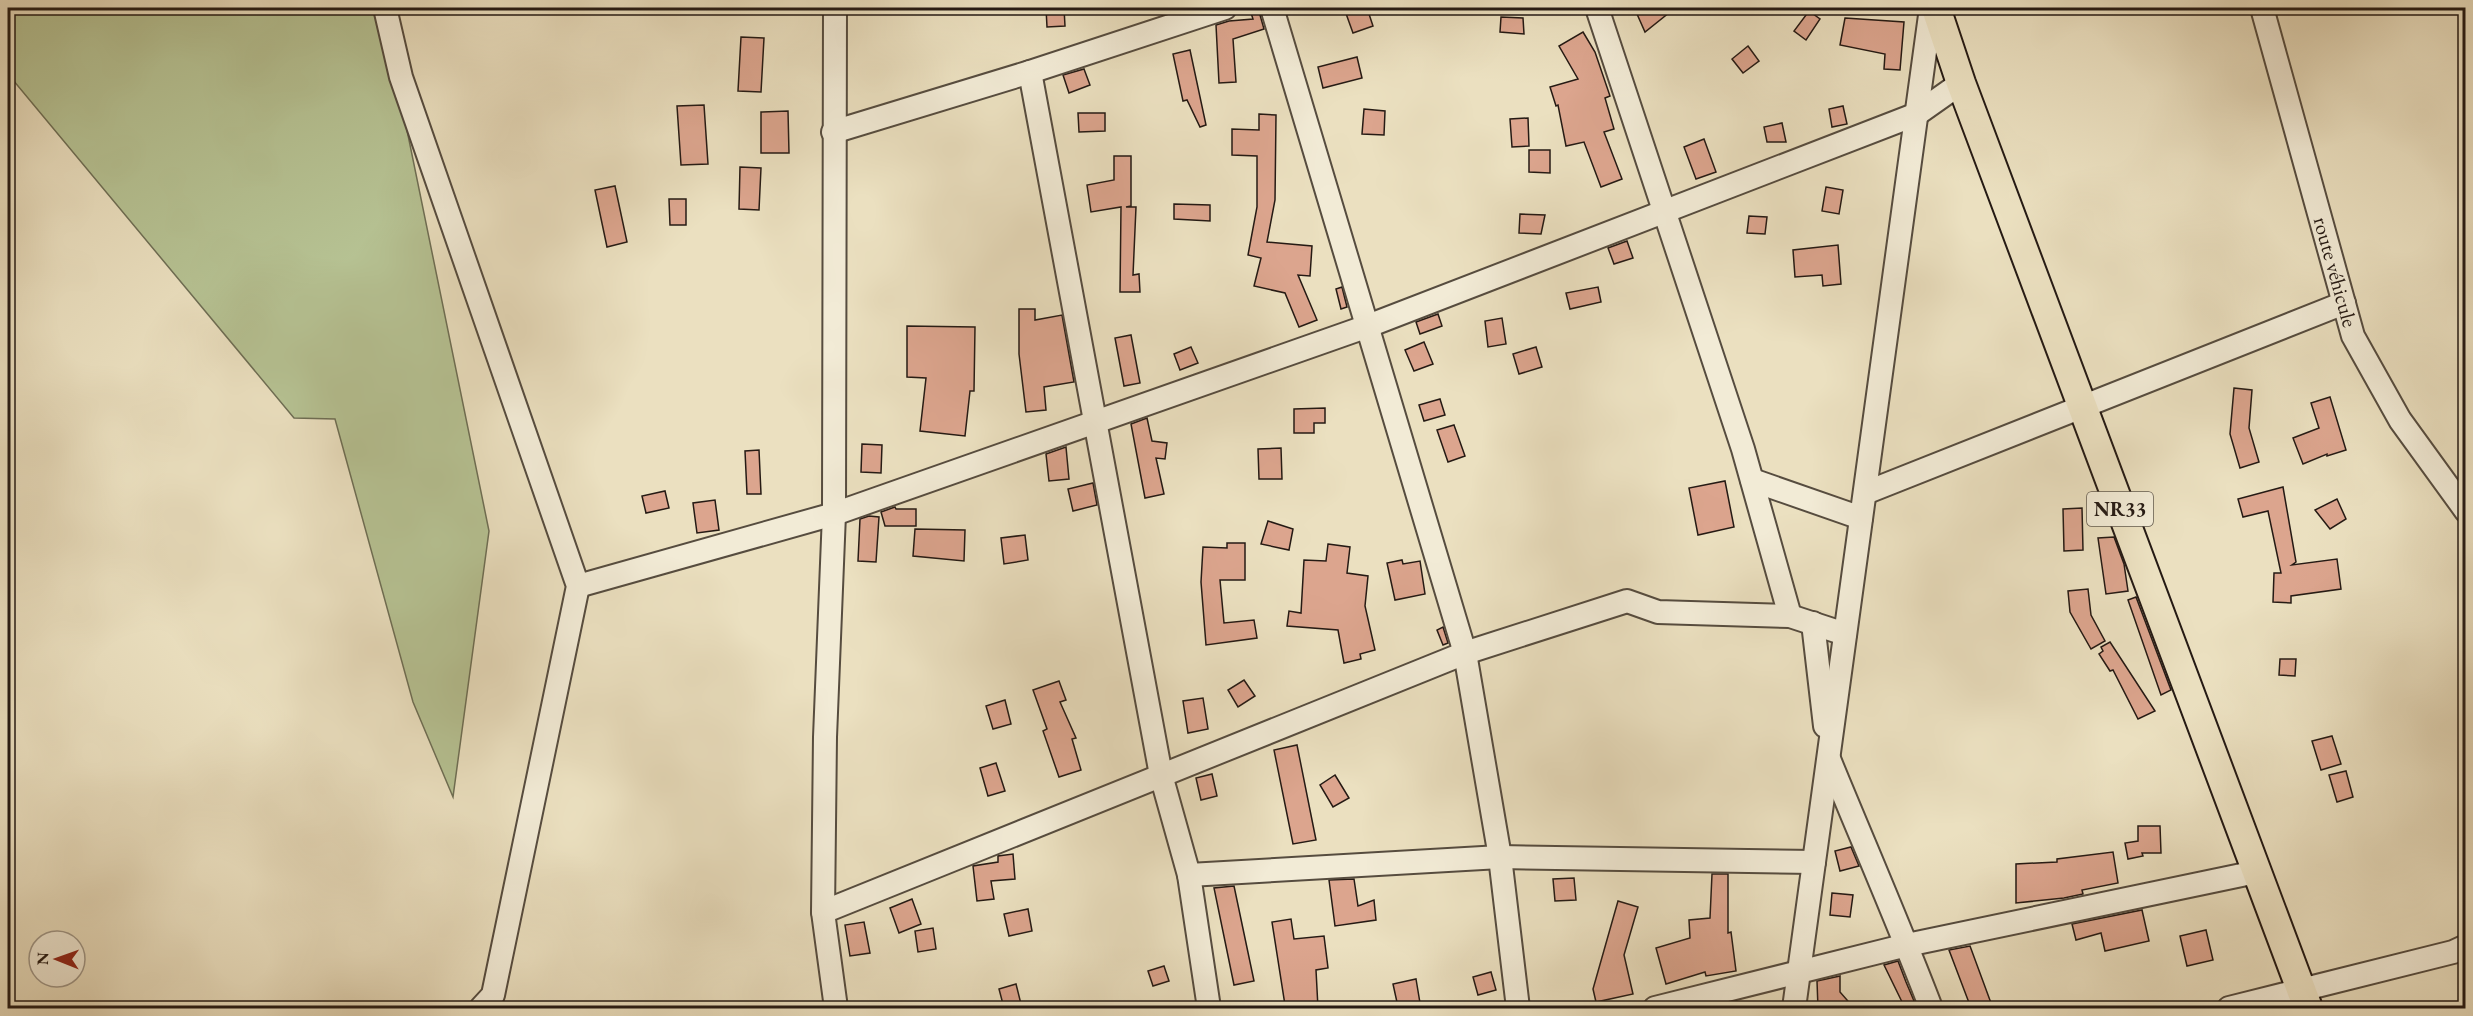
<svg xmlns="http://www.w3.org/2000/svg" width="2473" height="1016" font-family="'EB Garamond',serif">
<rect width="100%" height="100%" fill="#ebe0c0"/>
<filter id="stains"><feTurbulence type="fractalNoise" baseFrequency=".00333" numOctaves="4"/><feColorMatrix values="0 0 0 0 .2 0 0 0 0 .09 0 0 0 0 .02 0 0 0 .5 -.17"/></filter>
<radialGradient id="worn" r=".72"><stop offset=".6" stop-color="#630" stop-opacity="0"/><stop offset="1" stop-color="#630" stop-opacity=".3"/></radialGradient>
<polygon fill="#b6c293" stroke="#6e6e54" stroke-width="1.5" points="8,8 382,8 489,531 453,797 413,702 335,419 294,418 8,74"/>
<g fill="#dca58e" stroke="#251a14" stroke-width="1.5">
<polygon points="1046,8 1064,8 1065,26 1047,27"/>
<polygon points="1258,8 1264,29 1233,39 1236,82 1219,83 1216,25 1229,21 1253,19 1250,10"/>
<polygon points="1344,8 1367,8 1373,26 1353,33"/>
<polygon points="1645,8 1675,8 1645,32 1637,14"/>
<polygon points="1809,11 1820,19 1806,40 1794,31"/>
<polygon points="1501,17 1523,18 1524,34 1500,32"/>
<polygon points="1845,18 1904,22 1900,70 1884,69 1885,54 1840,45"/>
<polygon points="1583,32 1595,52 1610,96 1605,98 1614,129 1604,132 1622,179 1601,187 1584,142 1566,146 1558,105 1556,106 1550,87 1578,79 1559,46"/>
<polygon points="741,37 764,38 761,92 738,91"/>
<polygon points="1748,46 1759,61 1743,73 1732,59"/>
<polygon points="1190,50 1206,125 1200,127 1187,100 1183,101 1173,54"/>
<polygon points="1357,57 1362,78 1323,88 1318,67"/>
<polygon points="1084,69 1090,85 1069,93 1063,75"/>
<polygon points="704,105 708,164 681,165 677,106"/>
<polygon points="1843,106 1847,124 1832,127 1829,109"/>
<polygon points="1364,109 1385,111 1384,135 1362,134"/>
<polygon points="788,111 789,153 761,153 761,112"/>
<polygon points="1078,113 1105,113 1105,131 1079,132"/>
<polygon points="1259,114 1276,115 1275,200 1267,242 1312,246 1310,276 1298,275 1317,320 1299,327 1285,293 1254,286 1261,258 1248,255 1257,207 1257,156 1232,155 1232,129 1259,130"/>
<polygon points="1528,118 1529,146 1512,147 1510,119"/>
<polygon points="1782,123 1786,142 1767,142 1764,127"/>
<polygon points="1704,139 1716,172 1696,179 1684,147"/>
<polygon points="1529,150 1550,150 1550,173 1529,172"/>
<polygon points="1114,156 1131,156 1131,206 1126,207 1136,207 1133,275 1139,274 1140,292 1120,292 1121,207 1091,212 1087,185 1114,180"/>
<polygon points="740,167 761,168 759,210 739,209"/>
<polygon points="615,186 627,242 607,247 595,190"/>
<polygon points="1826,187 1843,190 1839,214 1822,211"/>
<polygon points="669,199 686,199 686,225 670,225"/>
<polygon points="1174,204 1210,205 1210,221 1174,219"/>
<polygon points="1520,214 1545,215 1541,234 1519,233"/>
<polygon points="1749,216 1767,217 1765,234 1747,233"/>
<polygon points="1627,241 1633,258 1614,264 1608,248"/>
<polygon points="1838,245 1841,284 1823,286 1822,275 1795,277 1793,250"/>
<polygon points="1342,287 1347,307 1341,309 1336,289"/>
<polygon points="1598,287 1601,302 1570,309 1566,293"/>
<polygon points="1019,309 1035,309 1035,320 1062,315 1074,382 1044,387 1046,410 1026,412 1019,354"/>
<polygon points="1438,314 1442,326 1420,334 1416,322"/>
<polygon points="1502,318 1506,344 1488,347 1485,321"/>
<polygon points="907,326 975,327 974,391 970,391 965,436 920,431 926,378 907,377"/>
<polygon points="1131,335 1140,383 1124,386 1115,338"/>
<polygon points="1424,342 1433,364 1414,371 1405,350"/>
<polygon points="1191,347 1198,363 1180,370 1174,354"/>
<polygon points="1536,347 1542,367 1519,374 1513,354"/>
<polygon points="2234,388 2252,390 2249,428 2259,462 2240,468 2230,434"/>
<polygon points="2330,397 2346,450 2327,456 2327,454 2303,464 2293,438 2319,428 2311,403"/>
<polygon points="1440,399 1445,415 1424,421 1419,405"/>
<polygon points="1325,408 1325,423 1314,423 1314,433 1294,433 1294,409"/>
<polygon points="1147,418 1152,441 1167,443 1165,459 1156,458 1164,494 1145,498 1131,424"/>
<polygon points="1454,425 1465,456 1448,462 1437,430"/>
<polygon points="862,444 882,445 881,473 861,472"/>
<polygon points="1066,447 1069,479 1049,481 1046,454"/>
<polygon points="1281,448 1282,479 1259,479 1258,449"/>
<polygon points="759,450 761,494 747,494 745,451"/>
<polygon points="1725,481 1734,527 1698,535 1689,488"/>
<polygon points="1093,483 1097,505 1073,511 1068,489"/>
<polygon points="2283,487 2296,562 2292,565 2337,559 2341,589 2291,596 2291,603 2273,602 2274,573 2281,573 2268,511 2243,517 2238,499"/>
<polygon points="665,491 669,508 646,513 642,496"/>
<polygon points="2337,499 2346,519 2330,529 2315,510"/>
<polygon points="715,500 719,530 697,533 693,503"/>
<polygon points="895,507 896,509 916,509 916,526 885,526 881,512"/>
<polygon points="2082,508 2083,550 2064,551 2063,509"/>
<polygon points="869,516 879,517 876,562 858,561 860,519"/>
<polygon points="1268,521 1293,529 1289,550 1261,544"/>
<polygon points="915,529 965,530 964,561 913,556"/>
<polygon points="1025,535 1028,560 1004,564 1001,538"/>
<polygon points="2114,537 2124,564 2128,591 2106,594 2098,538"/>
<polygon points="1227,543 1245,543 1245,580 1220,580 1224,623 1254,620 1257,638 1206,645 1201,582 1203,547 1227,548"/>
<polygon points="1328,544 1350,547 1347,573 1368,576 1365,606 1375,650 1360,654 1361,659 1344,663 1338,630 1287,626 1289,611 1301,613 1304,560 1326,561"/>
<polygon points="1402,560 1403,564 1420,561 1425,594 1395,600 1387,563"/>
<polygon points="2088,589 2091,615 2105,641 2091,649 2070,612 2068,591"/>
<polygon points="2136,597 2171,690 2161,695 2128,600"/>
<polygon points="1443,627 1448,643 1443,645 1437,630"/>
<polygon points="2110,642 2155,711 2138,719 2113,670 2110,671 2099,654 2103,651 2101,647"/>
<polygon points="2280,659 2296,659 2295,676 2279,675"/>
<polygon points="1244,680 1255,696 1238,707 1228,690"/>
<polygon points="1059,681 1066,700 1060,702 1076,738 1072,739 1081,770 1059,777 1043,731 1047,729 1033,690"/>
<polygon points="1203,698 1208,729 1188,733 1183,701"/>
<polygon points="1005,700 1011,724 993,729 986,706"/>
<polygon points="2332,736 2341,764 2321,770 2312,741"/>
<polygon points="1297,745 1316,840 1293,844 1274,750"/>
<polygon points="996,763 1005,791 988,796 980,768"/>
<polygon points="2346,771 2353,797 2337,802 2329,775"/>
<polygon points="1212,774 1217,796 1201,800 1196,778"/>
<polygon points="1335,775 1349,798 1333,807 1320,785"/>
<polygon points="2138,826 2160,826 2161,853 2142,853 2143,856 2128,859 2125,843 2138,841"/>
<polygon points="1851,847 1859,866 1840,871 1835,851"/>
<polygon points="2113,852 2118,883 2082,890 2083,894 2064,898 2016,903 2016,864 2057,862 2057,859"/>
<polygon points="1013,854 1015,879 991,881 994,899 977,901 973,866 998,862 998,856"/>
<polygon points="1712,874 1728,874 1728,933 1731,932 1736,971 1706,976 1705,972 1666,984 1656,948 1690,938 1689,920 1710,918"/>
<polygon points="1574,878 1576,900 1555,901 1553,879"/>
<polygon points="1354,879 1358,906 1374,900 1376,920 1335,926 1329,880"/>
<polygon points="1234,886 1254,981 1234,985 1214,888"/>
<polygon points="1832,893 1853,895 1850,917 1830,915"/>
<polygon points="912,899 921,924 899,933 890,908"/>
<polygon points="1618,901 1638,907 1624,955 1633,994 1596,1002 1593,989"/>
<polygon points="1028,909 1032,931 1009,936 1004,914"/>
<polygon points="2142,910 2149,941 2105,951 2101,933 2076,940 2072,924"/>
<polygon points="1291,919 1294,939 1324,936 1328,968 1316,970 1318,1008 1301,1008 1301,1002 1285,1005 1272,922"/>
<polygon points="864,922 870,953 850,956 845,925"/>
<polygon points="933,928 936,949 918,952 915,931"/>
<polygon points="2206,930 2213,960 2187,966 2180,936"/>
<polygon points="1970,946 1991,1003 1975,1008 1971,1008 1949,950"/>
<polygon points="1898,961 1906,982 1917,1008 1905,1008 1884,965"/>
<polygon points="1164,966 1169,981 1153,986 1148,971"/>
<polygon points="1491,972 1496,990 1478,995 1473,977"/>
<polygon points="1840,976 1840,992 1854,1008 1818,1008 1817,981"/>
<polygon points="1416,979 1420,1003 1398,1007 1393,984"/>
<polygon points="1016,984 1022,1008 1004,1008 999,989"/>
</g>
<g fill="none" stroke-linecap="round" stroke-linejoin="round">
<defs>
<g id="minor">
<polyline points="385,8 401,77 578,586 493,995 481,1008"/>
<polyline points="835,8 834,514 825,737 823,912 836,1008"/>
<polyline points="1272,8 1465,653 1500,857 1518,1008"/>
<polyline points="1597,8 1743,449 1790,616"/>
<path id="s1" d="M2262,8l91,328 47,84 66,91"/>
<polyline points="1030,72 1161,775 1189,875 1209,1008"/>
<polyline points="833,132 1030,72 1225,8"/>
<polyline points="1752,480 1861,518"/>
<polyline points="1865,493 2344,303"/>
<polyline points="578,586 834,514 1368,326 1917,114 1961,83"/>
<polyline points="1813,623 1825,726"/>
<path d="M1829,759c34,83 70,165 102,249"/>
<polyline points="1189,875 1500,857 1814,862"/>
<polyline points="823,912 1465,653 1627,601 1658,612 1790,616 1845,634"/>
<polyline points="1655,1008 1907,945 2256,872"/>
<polyline points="1794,1008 1931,8"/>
<polyline points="2229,1008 2453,952 2466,946"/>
</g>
<polyline id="major" points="1936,8 1961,83 2308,1008"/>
</defs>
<use href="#minor" stroke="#564c3f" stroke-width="26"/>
<use href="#major" stroke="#251a14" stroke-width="32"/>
<use href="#minor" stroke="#f2ebd6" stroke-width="22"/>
<use href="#major" stroke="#ebe0c0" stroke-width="28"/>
</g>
<g text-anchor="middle" stroke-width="4.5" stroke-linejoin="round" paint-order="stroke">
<rect fill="#f2ebd6" stroke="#62594e" stroke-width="1.5" x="2087" y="492" width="66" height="34" rx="4.5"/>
<g font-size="20" font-weight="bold" fill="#251a14">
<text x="2120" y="516">NR33</text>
</g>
<g font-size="21" fill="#251a14" stroke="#f2ebd6">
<text dy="7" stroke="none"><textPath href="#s1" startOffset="274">route véhicule</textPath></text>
</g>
</g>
<rect width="2473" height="1016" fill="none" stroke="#ebe0c0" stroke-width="30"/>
<rect x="9" y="9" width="2455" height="998" fill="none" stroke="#251a14" stroke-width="3"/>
<rect x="15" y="15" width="2443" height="986" fill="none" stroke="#251a14" stroke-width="1.5"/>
<g transform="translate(57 959) rotate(271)"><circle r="28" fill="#f2ebd6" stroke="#a09788" stroke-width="1.5"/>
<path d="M0-4.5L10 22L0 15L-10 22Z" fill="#8f2418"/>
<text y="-9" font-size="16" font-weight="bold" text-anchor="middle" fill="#251a14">N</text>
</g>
<rect width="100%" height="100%" filter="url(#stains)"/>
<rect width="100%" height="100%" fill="url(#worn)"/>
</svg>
